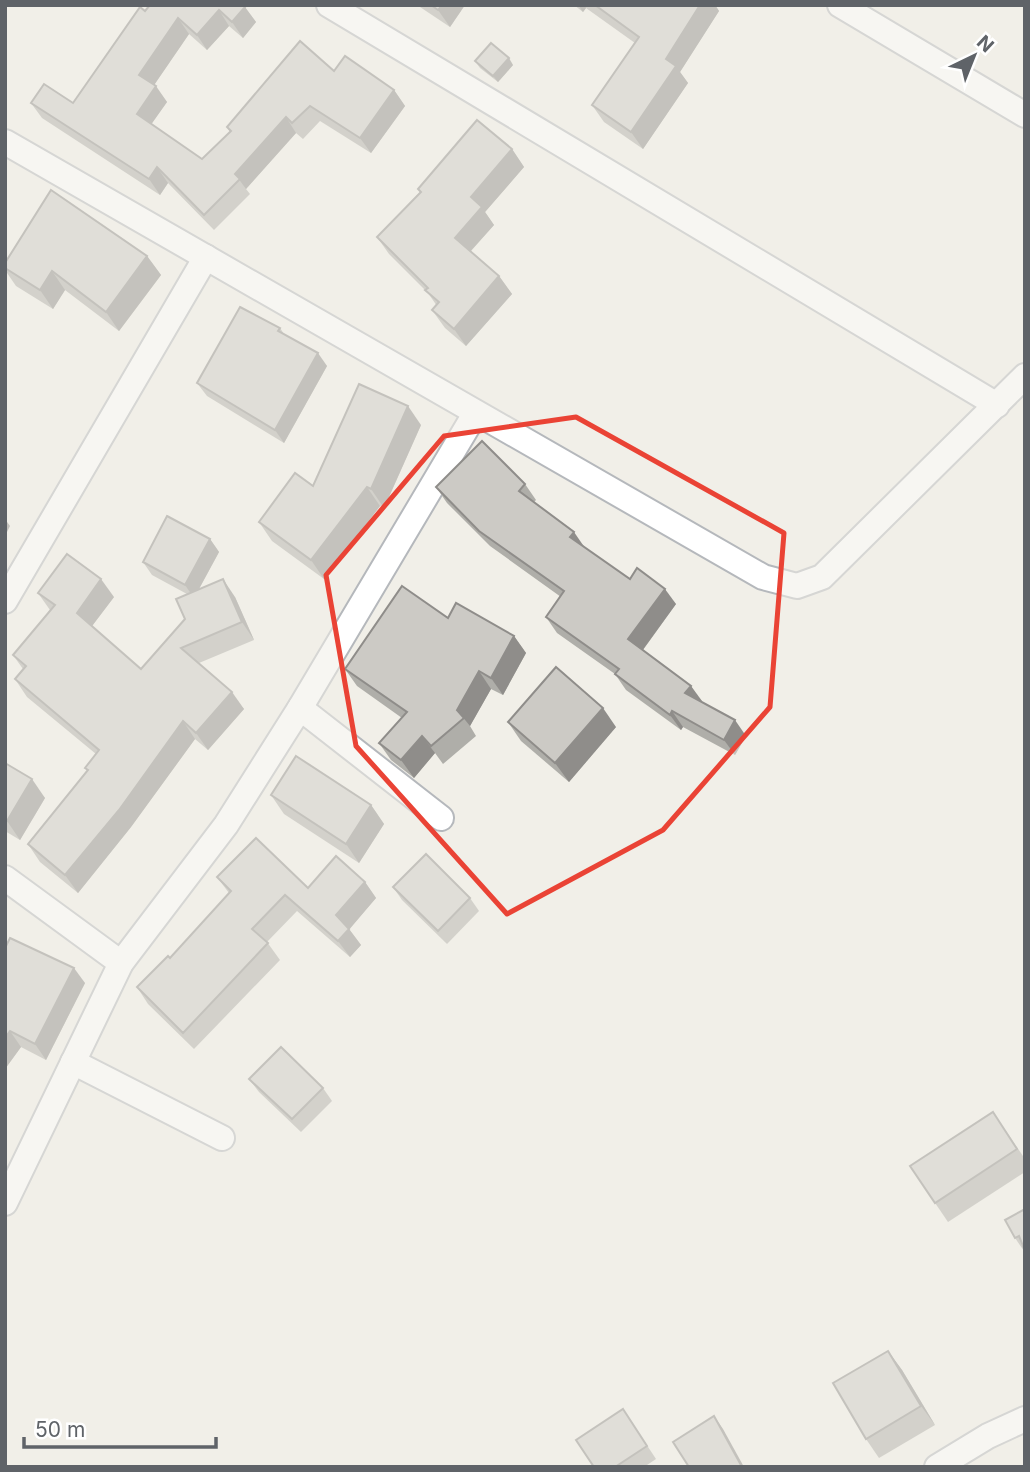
<svg xmlns="http://www.w3.org/2000/svg" width="1030" height="1472" font-family="Inter,sans-serif">
<rect width="100%" height="100%" fill="#f1efe8"/>
<g fill="none" stroke-linecap="round" stroke-linejoin="round">
<defs>
<g id="street">
<polyline points="329,5 997,405"/>
<polyline points="840,5 1025,115"/>
<polyline points="5,142 763,577 797,586 822,577 1025,376"/>
<polyline points="5,601 206,257"/>
<polyline points="300,708 441,818"/>
<polyline points="5,878 121,963"/>
<polyline points="73,1062 222,1138"/>
<polyline points="5,1203 121,963 226,825 300,708 475,414"/>
<polyline points="937,1467 988,1436 1025,1419"/>
</g>
</defs>
<use href="#street" stroke="#b5b8bc" stroke-width="28"/>
<use href="#street" stroke="#fff" stroke-width="24"/>
</g>
<g fill="#afaea9">
<polygon points="243,5 256,22 243,38 229,26 207,50 189,34 154,85 167,102 151,124 202,159 230,132 227,127 334,71 394,90 405,106 371,153 320,121 303,139 296,133 246,189 250,194 214,230 168,183 160,195 42,118 31,103 73,103 145,11"/>
<polygon points="417,5 465,5 450,27"/>
<polygon points="574,5 715,5 719,11 680,72 688,83 643,149 604,122 592,105 635,43 586,8 583,12"/>
<polygon points="475,61 513,65 498,82 480,68"/>
<polygon points="512,149 524,167 485,212 494,225 471,251 499,276 512,294 466,346 445,328 432,310 437,306 428,293 389,254 377,237 420,192 418,189"/>
<polygon points="147,256 161,275 119,331 65,290 53,309 16,286 5,270 5,263"/>
<polygon points="280,328 284,334 327,366 284,443 207,396 197,383"/>
<polygon points="421,425 384,508 380,506 324,579 272,541 259,522 313,486"/>
<polygon points="525,484 536,500 534,502 584,547 630,579 676,604 643,650 691,686 701,702 746,736 735,755 683,727 681,730 626,690 615,674 557,633 546,617 561,597 490,546 447,503 436,487"/>
<polygon points="210,539 219,552 199,589 235,597 254,640 199,663 244,709 208,750 195,739 131,827 78,893 40,862 28,844 87,771 85,768 96,754 27,697 15,679 23,669 13,655 50,610 38,593 114,597 92,626 141,669 185,619 187,594 152,575 143,562"/>
<polygon points="448,618 514,636 526,653 503,695 491,689 470,726 476,736 443,764 435,753 414,778 391,760 379,743 402,718 357,686 345,669"/>
<polygon points="508,722 616,727 569,782 521,741"/>
<polygon points="5,763 45,798 20,840 5,831"/>
<polygon points="271,795 371,805 384,824 359,863 284,814"/>
<polygon points="217,877 308,888 365,882 376,898 349,929 361,945 350,957 297,911 267,942 280,960 194,1049 148,1004 137,987 170,958 229,893"/>
<polygon points="393,887 470,898 479,911 447,944 402,900"/>
<polygon points="5,948 85,983 46,1060 21,1047 5,1069"/>
<polygon points="249,1079 323,1088 332,1101 301,1132 259,1092"/>
<polygon points="1006,1131 1025,1159 1025,1172 948,1222 910,1166"/>
<polygon points="1025,1209 1025,1251 1024,1251 1015,1238"/>
<polygon points="888,1351 902,1370 935,1425 879,1458 866,1439"/>
<polygon points="623,1409 656,1459 644,1467 594,1467"/>
</g>
<g fill="#8f8d8a">
<polygon points="442,5 465,5 450,27 438,10"/>
<polygon points="578,5 585,5 586,8 583,12"/>
<polygon points="700,5 715,5 719,11 680,72 688,83 643,149 631,132 666,59"/>
<polygon points="245,7 256,22 243,38 232,22"/>
<polygon points="219,10 229,26 207,50 197,35"/>
<polygon points="178,18 189,34 150,91 139,75"/>
<polygon points="509,58 513,65 498,82 493,76"/>
<polygon points="156,86 167,102 148,129 137,114"/>
<polygon points="394,90 405,106 371,153 360,138"/>
<polygon points="286,117 296,133 246,189 235,174"/>
<polygon points="512,149 524,167 485,212 494,225 467,255 455,238 471,197"/>
<polygon points="157,167 168,183 160,195 149,179"/>
<polygon points="147,256 161,275 119,331 106,312"/>
<polygon points="52,271 65,290 53,309 40,290"/>
<polygon points="499,276 512,294 466,346 454,329"/>
<polygon points="318,353 327,366 284,443 275,430"/>
<polygon points="408,406 421,425 384,508 371,489"/>
<polygon points="367,487 380,506 324,579 311,560"/>
<polygon points="5,519 10,526 5,536"/>
<polygon points="574,532 585,548 570,537"/>
<polygon points="210,539 219,552 194,598 185,585"/>
<polygon points="101,579 114,597 89,630 77,613"/>
<polygon points="223,579 235,597 254,640 242,622"/>
<polygon points="665,589 676,604 639,655 628,639"/>
<polygon points="514,636 526,653 503,695 491,678"/>
<polygon points="479,671 491,689 470,726 457,710"/>
<polygon points="691,686 702,701 696,709 685,693"/>
<polygon points="232,692 244,709 208,750 196,733"/>
<polygon points="603,708 616,727 569,782 555,763"/>
<polygon points="672,711 683,727 681,730 670,715"/>
<polygon points="735,720 746,736 735,755 724,740"/>
<polygon points="183,721 195,739 131,827 78,893 65,875"/>
<polygon points="422,736 435,753 414,778 401,760"/>
<polygon points="32,779 45,798 20,840 7,821"/>
<polygon points="371,805 384,824 359,863 346,844"/>
<polygon points="365,882 376,898 348,931 349,929 361,945 350,957 338,941 336,915"/>
<polygon points="74,968 85,983 46,1060 35,1044"/>
<polygon points="10,1031 21,1047 5,1069 5,1038"/>
<polygon points="888,1351 902,1370 935,1425 921,1406"/>
<polygon points="714,1416 723,1429 744,1467 742,1467"/>
</g>
<g fill="#cccac5" stroke="#8f8d8a" stroke-width="2">
<polygon points="150,5 243,5 245,7 232,22 219,10 197,35 178,18 139,75 156,86 137,114 202,159 231,131 227,127 300,41 334,71 345,56 394,90 360,138 310,106 292,123 286,117 235,174 240,179 204,215 157,167 149,179 31,103 44,84 73,103 140,7 145,11"/>
<polygon points="431,5 442,5 438,10"/>
<polygon points="595,5 700,5 666,59 676,66 631,132 592,105 639,37"/>
<polygon points="491,43 509,58 493,76 475,61"/>
<polygon points="477,120 512,149 471,197 482,207 455,238 499,276 454,329 432,310 439,302 425,290 428,288 377,237 421,192 418,189"/>
<polygon points="51,190 147,256 106,312 52,271 40,290 5,268 5,263"/>
<polygon points="240,307 280,328 278,331 318,353 275,430 197,383"/>
<polygon points="359,384 408,406 371,489 367,487 311,560 259,522 295,473 313,486"/>
<polygon points="482,441 525,484 519,491 574,532 570,537 630,579 637,568 665,589 628,639 691,686 685,693 735,720 724,740 672,711 670,715 615,674 619,669 546,617 564,591 479,531 436,487"/>
<polygon points="167,516 210,539 185,585 143,562"/>
<polygon points="67,554 101,579 77,613 141,669 185,619 176,599 223,579 242,622 181,648 232,692 196,733 183,721 119,810 65,875 28,844 88,770 85,768 99,750 15,679 26,666 13,655 55,605 38,593"/>
<polygon points="402,586 448,618 456,603 514,636 491,678 479,671 457,710 464,718 431,746 422,736 401,760 379,743 407,712 345,669"/>
<polygon points="556,667 603,708 555,763 508,722"/>
<polygon points="296,756 371,805 346,844 271,795"/>
<polygon points="5,763 32,779 7,821 5,820"/>
<polygon points="256,838 308,888 336,856 365,882 336,915 349,929 338,941 285,895 252,929 268,943 183,1033 137,987 168,956 170,958 231,891 217,877"/>
<polygon points="426,854 470,898 438,931 393,887"/>
<polygon points="10,938 74,968 35,1044 10,1031 5,1038 5,948"/>
<polygon points="281,1047 323,1088 292,1119 249,1079"/>
<polygon points="993,1112 1017,1149 935,1203 910,1166"/>
<polygon points="1025,1209 1025,1251 1019,1236 1015,1238 1005,1220"/>
<polygon points="888,1351 921,1406 866,1439 833,1383"/>
<polygon points="623,1409 647,1446 615,1467 594,1467 576,1440"/>
<polygon points="714,1416 742,1467 689,1467 673,1442"/>
</g>
<path d="M0 0H1030V1472H0ZM576,417l208,116 -14,174 -107,123 -156,84 -151,-168 -30,-171 118,-139z" fill="#f1efe8" fill-opacity=".55" fill-rule="evenodd"/>
<path fill="none" stroke="#ea4335" stroke-width="5" stroke-linejoin="round" d="M576,417l208,116 -14,174 -107,123 -156,84 -151,-168 -30,-171 118,-139z"/>
<rect width="1030" height="1472" fill="none" stroke="#5f6368" stroke-width="14"/>
<g transform="translate(974 56) rotate(43)" stroke="#ffffff" stroke-width="5" paint-order="stroke">
<path d="M0-5L12 26L0 18L-12 26Z" fill="#5f6368"/>
<text y="-10" font-size="19" font-weight="bold" text-anchor="middle" fill="#5f6368">N</text>
</g>
<path d="M24 1437v10h192v-10" fill="none" stroke="#5f6368" stroke-width="3.5"/>
<text x="35" y="1437" font-size="21" fill="#5f6368" stroke="#ffffff" stroke-width="5" paint-order="stroke">50 m</text>
</svg>
